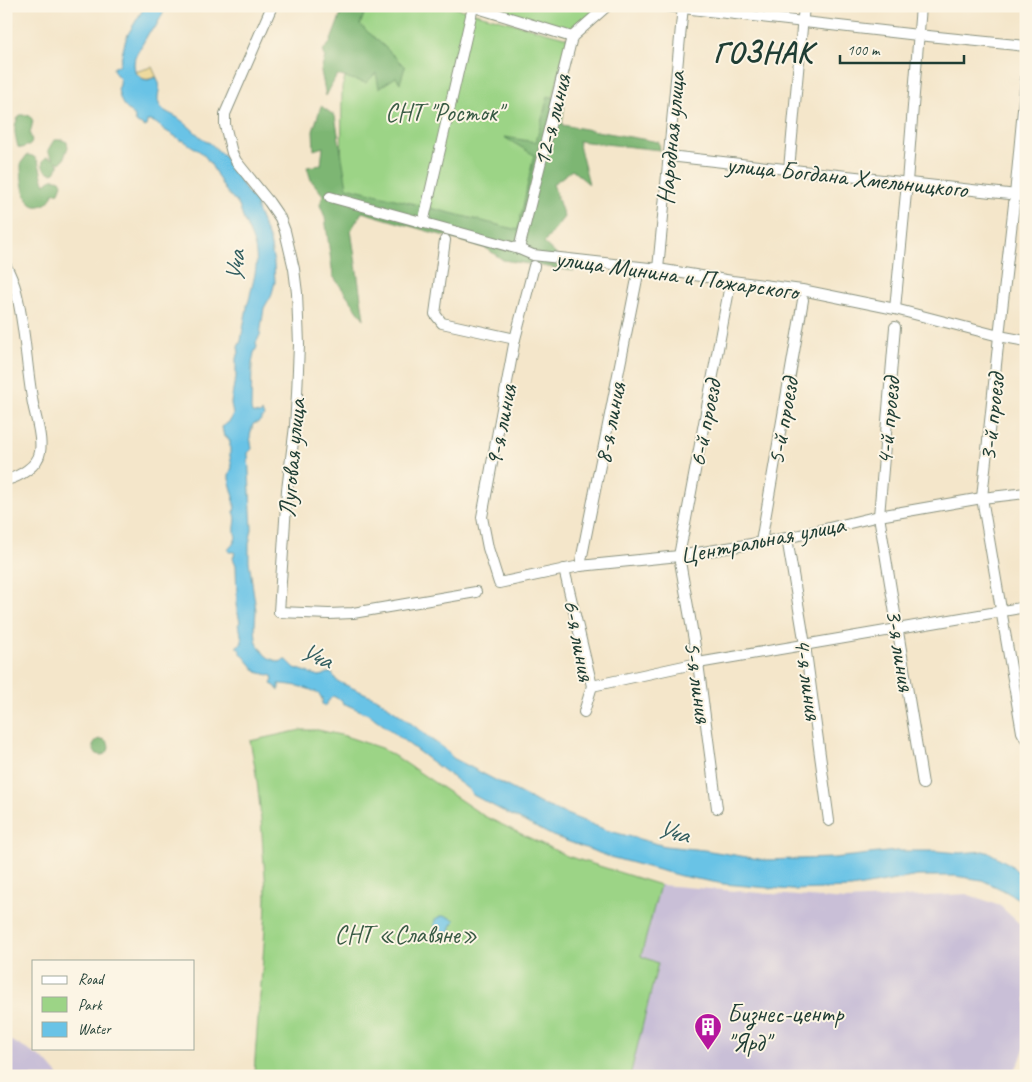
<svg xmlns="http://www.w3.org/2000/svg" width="1032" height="1082" font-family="Caveat,sans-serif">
<rect width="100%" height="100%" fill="#fcf5e5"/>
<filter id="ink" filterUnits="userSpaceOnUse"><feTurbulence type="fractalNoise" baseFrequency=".02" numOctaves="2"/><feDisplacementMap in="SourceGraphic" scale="10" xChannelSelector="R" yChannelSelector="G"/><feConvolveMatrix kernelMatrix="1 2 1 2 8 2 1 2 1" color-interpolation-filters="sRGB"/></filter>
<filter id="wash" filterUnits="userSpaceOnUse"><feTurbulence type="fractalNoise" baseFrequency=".0096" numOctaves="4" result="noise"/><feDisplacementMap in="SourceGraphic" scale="20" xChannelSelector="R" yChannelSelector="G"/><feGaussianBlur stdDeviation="1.12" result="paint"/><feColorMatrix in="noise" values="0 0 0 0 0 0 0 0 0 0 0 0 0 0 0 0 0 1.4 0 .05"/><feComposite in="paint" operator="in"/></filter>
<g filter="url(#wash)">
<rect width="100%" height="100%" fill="#f4e6ca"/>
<g fill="#c9bfd7">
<polygon points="660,885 846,900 966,894 999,905 1021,925 1026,948 1026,1043 1020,1061 1011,1076 630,1076 658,964 641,956"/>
<polygon points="6,1039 14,1042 46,1061 59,1076 6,1076"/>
</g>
<g fill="#9cd486" stroke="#5e885d">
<polygon points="362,6 449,6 568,38 518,238 341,190 342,87 360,34"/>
<polygon points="471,6 603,6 571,35"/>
<path d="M301,730h17l27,6 36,12 20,12 83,56 83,40 93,29 -19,71 17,7 -28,113h-376c3,-60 11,-119 12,-179 0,-15 -2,-31 -3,-46 -2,-37 -5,-73 -13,-110z"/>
</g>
<g fill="#7db673" stroke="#4e7a54">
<polygon points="344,6 367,6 360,25 386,48 405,67 400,83 396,77 379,88 376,73 366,83 337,75 326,96 321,71 325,57 323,50 330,43"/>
<polygon points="548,96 565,101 562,125 659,142 660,150 578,141 589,184 572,170 553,184 564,217 544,243 574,271 503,260 486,248 362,212 351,230 364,319 333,276 325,217 320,205 323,195 311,180 307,167 321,165 323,147 314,150 313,131 321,106 335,116 347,187 518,230 534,155 504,137 536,142"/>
<path d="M20,115h5l5,1 3,5 -3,13 2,7 -1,3 -2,2h-4l-2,2 -5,-1c-3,-12 -6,-21 2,-32z"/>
<path d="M54,140h8l5,2 1,5 -3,8v3l-5,5 -4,-2 3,5 -4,6 -3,1c-8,-1 -14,-11 -5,-16l7,2 -4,-4 -2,-5z"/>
<path d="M27,155c16,1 11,17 18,29 5,-4 7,-7 15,-4l2,4 -3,8 -6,1c-2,6 -5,10 -10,12 -21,9 -22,-31 -22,-42z"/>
<circle cx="101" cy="747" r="8"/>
</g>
<path fill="#eeda9e" stroke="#868c69" d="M152,67l6,13 -3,-3c-9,4 -13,3 -20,-5z"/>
<g fill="#69c3e6" stroke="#44808d">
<path d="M145,6h22l-12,22 -5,3 -3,5 -12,21 -1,7 1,8 8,7 5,1 8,-3c8,10 -1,18 3,27 4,8 11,9 19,14 9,6 18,15 27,23l5,2 15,14 22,35 10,11v7l13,31 4,23 1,18 -4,15 -3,4 -4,7 -4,27 -4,8 1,4 -3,6 -2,11 -1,45 1,4 8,1 2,-2 2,4 -5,6 -6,2 -3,12 2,13 -4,4 4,76 -3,15v17l7,49 -1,15 1,15 2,5 7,10 4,3 10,4 6,-2h2l8,8 24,8 5,-1 3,-2h5l4,7 5,3 37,16 25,18 29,23 12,8 9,10 88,46 65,26 59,16 39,4 61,10 69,-2 62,-7h40l24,2 23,-2 7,2 21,12 15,15v26l-9,-8 -14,-8 -21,-10 -27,-4h-37l-67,12 -59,2 -68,-6 -43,-8 -71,-19 -57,-21 -50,-25 -30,-16 -5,-6 -98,-74 -25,-11 -2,1 -1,-4 -9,-5 -3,3 -5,7 -3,-2c0,-3 1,-4 -1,-7 -5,-9 -32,-13 -42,-13v7l-4,-5 -4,-2 2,-4 -1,-4 -15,-4 -16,-19 -2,-4 -2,-1v-2l5,-3v-1l-2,-13 -2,-4 2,-3 -4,-17 1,-7 -1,-33 -3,-7 2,-5 -1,-1h-5l-1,-2c2,-3 6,-6 7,-10 2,-5 0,-3 0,-8 -1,-8 3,-12 -1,-20l1,-6 -2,-6 1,-3 -2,-7 -3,-11v-4l3,-8 -2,-11v-15l-3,-4h-3l-2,-10 8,-6 3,-6 -2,-12 3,-19 2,-5v-21l3,-5 -1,-6 3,-6 2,-13 4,-20v-3c3,-5 3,-12 5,-18 8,-31 5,-38 -8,-67 -2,-4 -3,-9 -5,-14 -4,-7 -11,-11 -15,-18 -6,-10 -10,-20 -17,-29 -6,-9 -17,-13 -24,-19l-2,1c-5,-5 -10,-7 -15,-10 -7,-5 -11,-11 -19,-10l-1,6 -9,-4 -2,-3c0,-7 -5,-7 -9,-12 -5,-4 -7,-13 -8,-19l2,-4v-6l-6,-7 -1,-4 6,-3 1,-2 5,-21 3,-8z"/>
<path d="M442,916l6,1 7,3 -4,7 -1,6 -5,3c-7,0 -9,-6 -11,-12l1,-4z"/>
</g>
</g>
<g filter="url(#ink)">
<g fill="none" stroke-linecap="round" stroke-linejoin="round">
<defs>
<g id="minor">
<polyline points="272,6 225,114 225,125 232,153 236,161 269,202 280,218 285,231 294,269 297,293 299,345 297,394 295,426 287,490 279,612 329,614 353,613 476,592"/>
<polyline points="471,6 572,37"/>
<polyline points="665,6 918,35 1026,46"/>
<polyline points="1026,77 1015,195 999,336 982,498 1022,732 1026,739"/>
<polyline points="669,156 1026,196"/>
<polyline points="789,169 804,6"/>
<polyline points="330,197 519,249 533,255 658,269 732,281 802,290 895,309 999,336 1026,341"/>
<polyline points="423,223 473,7"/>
<polyline points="445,240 435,314 442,323 515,339"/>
<polyline points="519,249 572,37 607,6"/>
<path d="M6,266c4,8 8,17 10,25 9,34 10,72 16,107 2,16 11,38 8,54 -2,14 -21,25 -34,28"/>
<polyline points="534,266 515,339 482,517 488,548 499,583 580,566 679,556 787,538 879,516 982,498 1026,493"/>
<polyline points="658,269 683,6"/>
<polyline points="895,309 907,182 921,6"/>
<polyline points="895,327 879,516 923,784"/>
<polyline points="787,538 805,645 829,821"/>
<polyline points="761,542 803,300"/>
<polyline points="580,566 637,279"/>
<polyline points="564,569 592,686 584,712"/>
<polyline points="592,686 698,663 1026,607"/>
<polyline points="717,808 698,663 679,556 729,290"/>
</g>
</defs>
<use href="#minor" stroke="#8a927f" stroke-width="12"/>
<use href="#minor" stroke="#fff" stroke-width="10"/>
</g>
</g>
<defs>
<symbol id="building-pin" viewBox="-11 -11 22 30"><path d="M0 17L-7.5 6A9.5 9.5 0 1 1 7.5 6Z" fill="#b5179e" stroke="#fcf5e5"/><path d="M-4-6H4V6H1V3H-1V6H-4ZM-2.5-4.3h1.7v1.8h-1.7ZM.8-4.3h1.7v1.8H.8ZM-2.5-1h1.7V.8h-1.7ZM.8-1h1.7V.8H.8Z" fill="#fff"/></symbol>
</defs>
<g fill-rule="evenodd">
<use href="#building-pin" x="692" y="1011" width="32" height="43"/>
</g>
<g text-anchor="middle" stroke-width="4" stroke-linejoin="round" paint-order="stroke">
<g font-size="25" fill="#385b44" stroke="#fcf5e5">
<text x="444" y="121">СНТ "Росток"</text>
<text x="406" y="943">СНТ «Славяне»</text>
</g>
<g font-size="25" fill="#1f3d34" stroke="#fcf5e5">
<text transform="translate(551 120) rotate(-76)" y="9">12-я линия</text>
<text transform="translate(670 138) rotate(-85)" y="9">Народная улица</text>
<text transform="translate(847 176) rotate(6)" y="9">улица Богдана Хмельницкого</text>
<text transform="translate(677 274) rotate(8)" y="9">улица Минина и Пожарского</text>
<text transform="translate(991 417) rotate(-84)" y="9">3-й проезд</text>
<text transform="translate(782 421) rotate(-80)" y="9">5-й проезд</text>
<text transform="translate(887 421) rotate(-85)" y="9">4-й проезд</text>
<text transform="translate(609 423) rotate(-79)" y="9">8-я линия</text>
<text transform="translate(704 423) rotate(-79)" y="9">6-й проезд</text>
<text transform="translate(500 425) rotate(-79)" y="9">9-я линия</text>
<text transform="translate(291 458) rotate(-85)" y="9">Луговая улица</text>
<text transform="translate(762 539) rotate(-11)" y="9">Центральная улица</text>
<text transform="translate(580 640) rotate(79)" y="9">6-я линия</text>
<text transform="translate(901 650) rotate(81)" y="9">3-я линия</text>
<text transform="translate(809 679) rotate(82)" y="9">4-я линия</text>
<text transform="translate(699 682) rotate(82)" y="9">5-я линия</text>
</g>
<g font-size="25" fill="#1f3d34" stroke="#fcf5e5" text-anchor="start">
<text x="727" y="1022">Бизнес-центр<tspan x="727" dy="29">"Ярд"</tspan></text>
</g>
<g font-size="26" font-style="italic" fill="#325e60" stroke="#fcf5e5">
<text transform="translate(235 267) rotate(-88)" y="9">Уча</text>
<text transform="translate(316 655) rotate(21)" y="9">Уча</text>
<text transform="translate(673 831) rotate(13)" y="9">Уча</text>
</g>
<g font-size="30" font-weight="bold" letter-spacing="1" fill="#1f3d34" stroke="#fcf5e5">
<text x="763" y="62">ГОЗНАК</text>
</g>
</g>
<rect width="1032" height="1082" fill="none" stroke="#fcf5e5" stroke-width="25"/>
<rect x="32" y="960" width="162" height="90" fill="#fcf5e5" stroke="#a4ab9e"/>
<rect x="42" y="976" width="25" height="8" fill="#ffffff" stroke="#a4ab9e"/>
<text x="78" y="984" font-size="15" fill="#1f3d34">Road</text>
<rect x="42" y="997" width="25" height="15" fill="#9cd486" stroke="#a4ab9e"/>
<text x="78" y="1010" font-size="15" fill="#1f3d34">Park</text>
<rect x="42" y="1022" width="25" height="15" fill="#69c3e6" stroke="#a4ab9e"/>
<text x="78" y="1034" font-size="15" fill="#1f3d34">Water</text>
<path d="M840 55v8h124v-8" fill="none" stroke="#1f3d34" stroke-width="2.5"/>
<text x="847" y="55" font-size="15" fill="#1f3d34" stroke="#fcf5e5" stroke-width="4" paint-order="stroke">100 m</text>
</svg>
